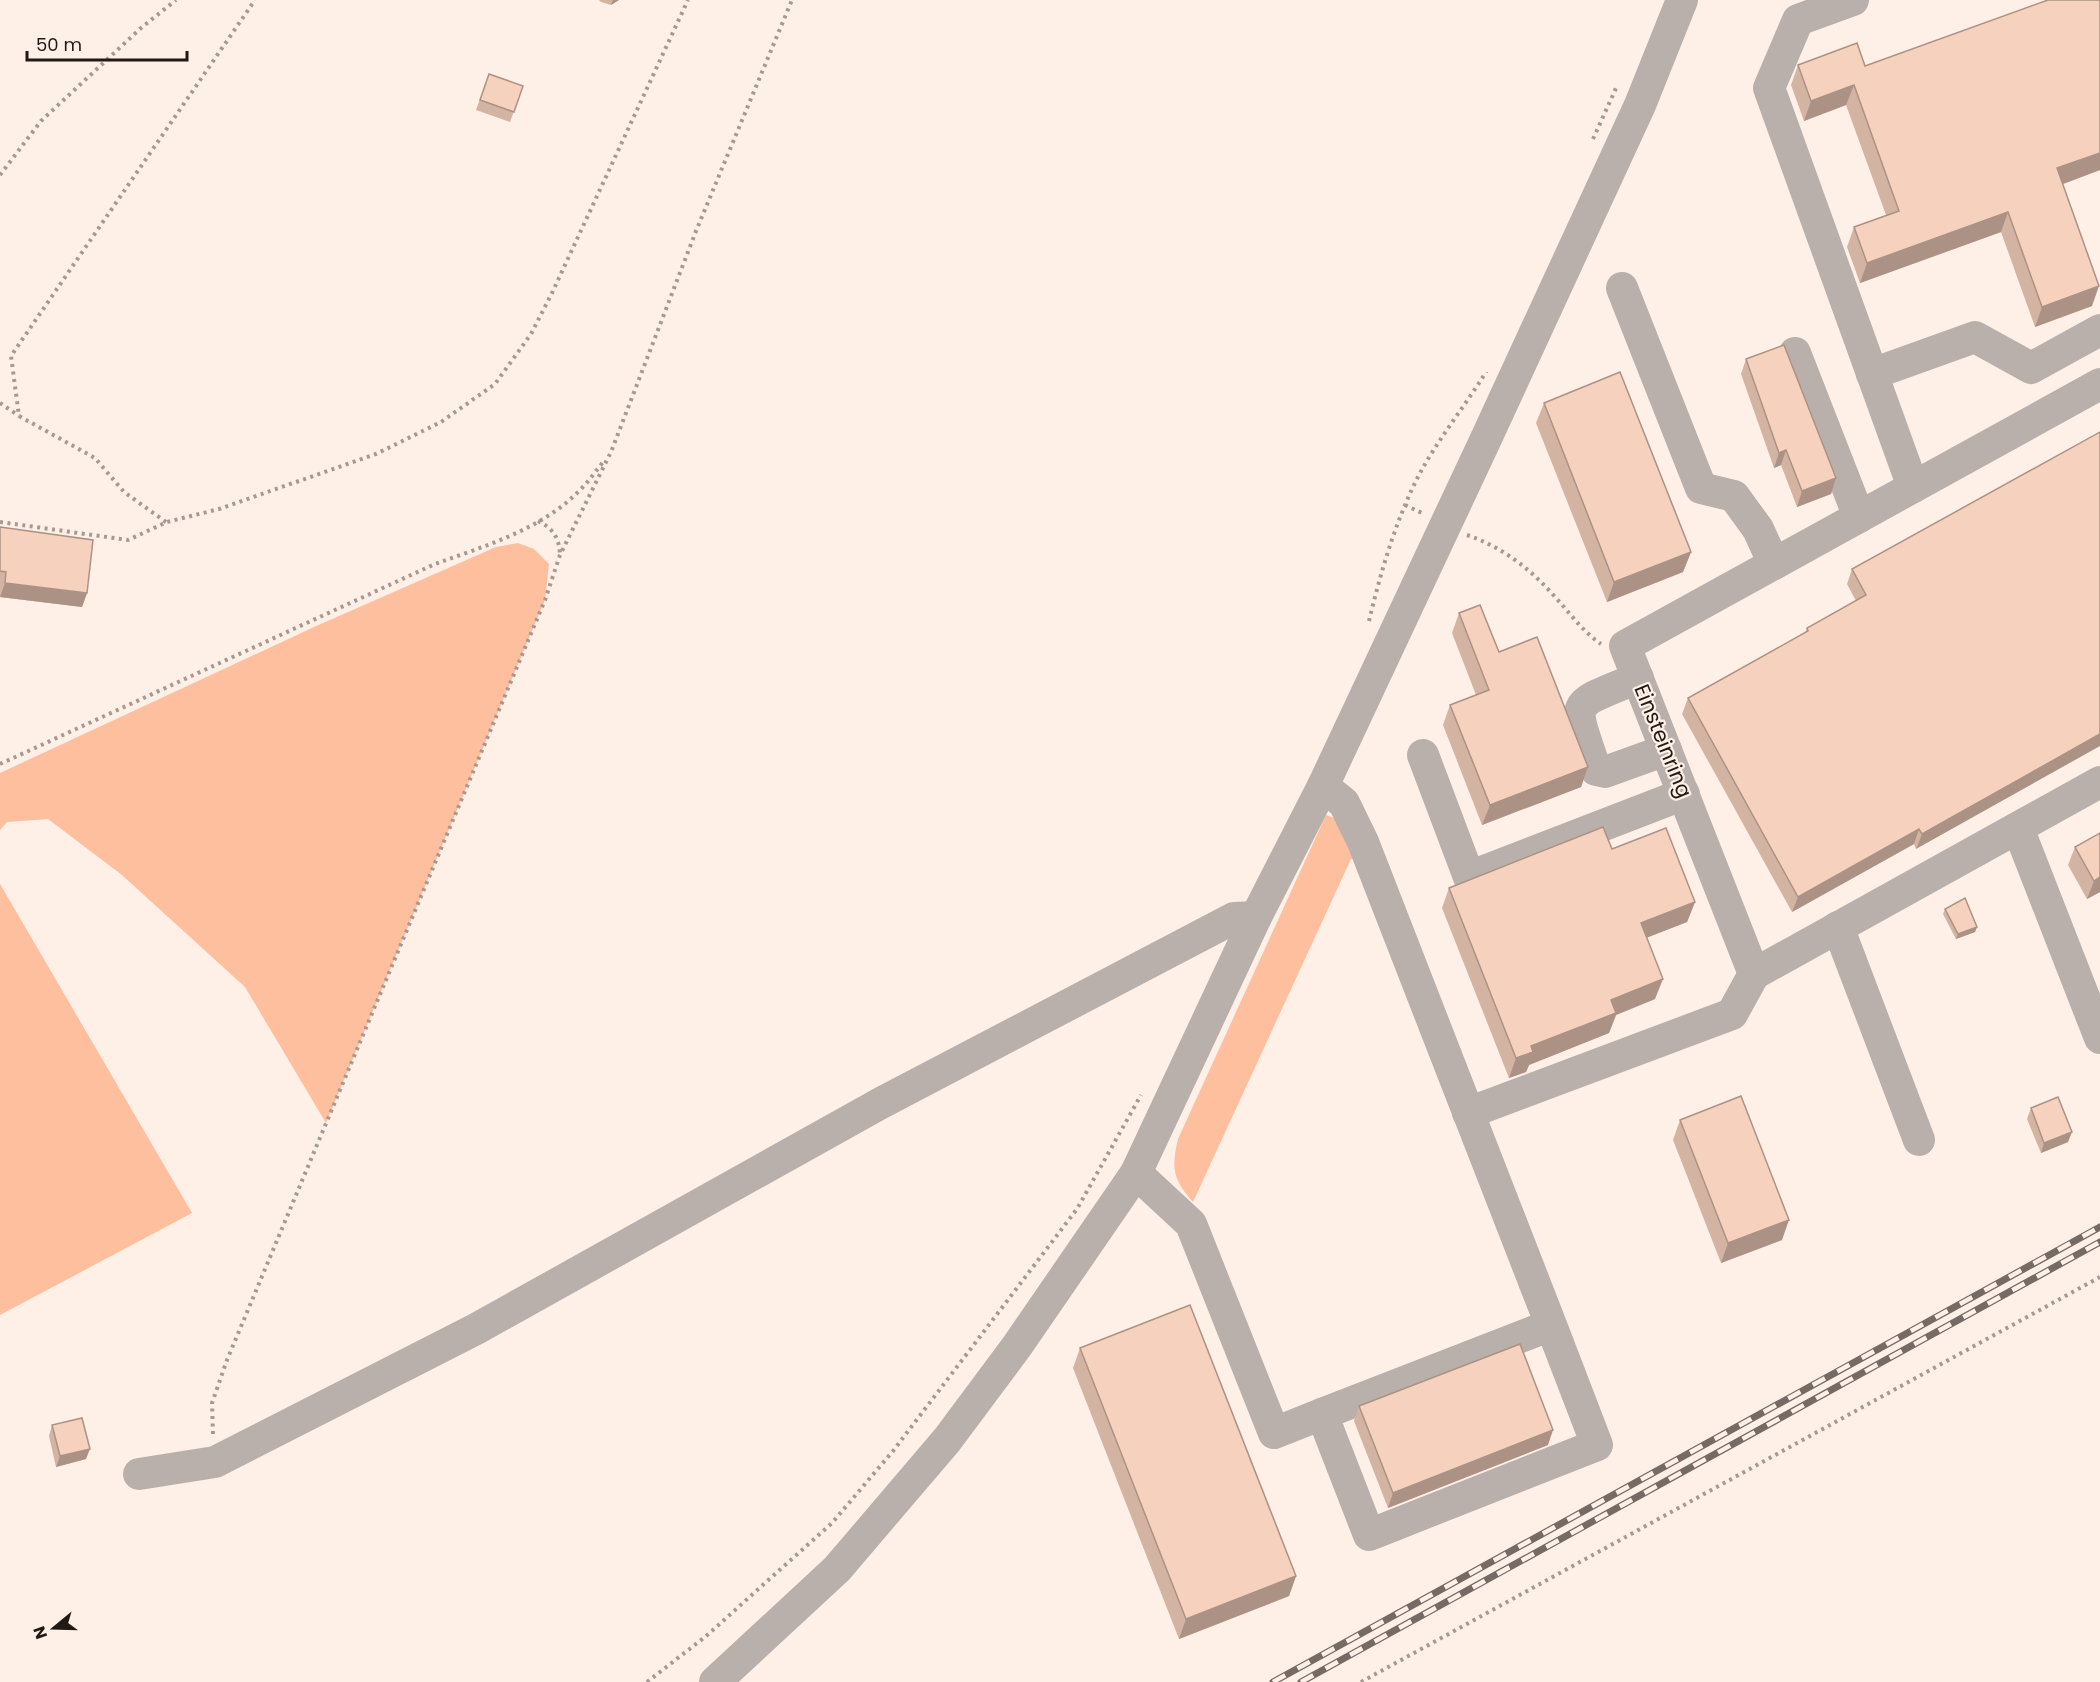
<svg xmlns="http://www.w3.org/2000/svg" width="2100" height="1682" font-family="Poppins,sans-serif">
<rect width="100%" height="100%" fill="#feefe7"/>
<g fill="#febf9e">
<polygon points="518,543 534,549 549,564 545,600 326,1123 245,987 122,875 48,819 7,822 0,830 0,773 314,627 496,547"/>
<path d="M1326,815l23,8 15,31 -13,5 -158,343c-20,-22 -22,-34 -15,-63z"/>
<polygon points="0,884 192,1213 0,1315"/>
</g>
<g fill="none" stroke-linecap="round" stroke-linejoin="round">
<g stroke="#a69993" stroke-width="4" stroke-dasharray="3 4.5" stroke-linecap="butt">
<polyline points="1593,139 1617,86"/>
<polyline points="0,175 41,121 141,28 176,0"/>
<polyline points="0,403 19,416"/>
<polyline points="1405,505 1424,514"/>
<path d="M538,521c15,7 21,17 22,33"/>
<polyline points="0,522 128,540 167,522 219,509 376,454 441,422 495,384 531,334 552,293 688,0"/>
<polyline points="166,522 124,492 95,458 19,416 11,356 255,0"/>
<path d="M1467,535c35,12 64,34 88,62 15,16 27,34 46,47"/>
<path d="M1369,621c12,-50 27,-102 51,-148 19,-35 45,-67 66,-101"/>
<path d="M0,764l435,-200c50,-18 108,-35 146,-75 9,-9 16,-20 24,-29"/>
<polyline points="213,1434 212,1403 227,1360 545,600 560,555 611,452 696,231 792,0"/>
<polyline points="647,1682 705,1637 832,1523 893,1451 1077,1209 1141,1095"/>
<polyline points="1361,1682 2100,1277"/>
</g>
<g stroke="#bab0ab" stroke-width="32">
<polyline points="1853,0 1798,20 1769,88 1913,487"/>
<polyline points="1622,288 1701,488 1734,496 1758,529 1774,564"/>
<polyline points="1795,353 1859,517"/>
<polyline points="1872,374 1975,337 2031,368 2100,330"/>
<polyline points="2100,384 1625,646 1754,974 2100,782"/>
<path d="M1638,678c-70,29 -67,20 -42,92l9,2 61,-22"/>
<polyline points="1423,755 1469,877 1684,794"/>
<polyline points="1323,786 1344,803 1363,842 1551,1325 1322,1414 1369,1535 1597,1445 1551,1325"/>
<polyline points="2018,828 2100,1038"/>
<polyline points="1838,927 1919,1140"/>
<polyline points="1468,1113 1732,1014 1754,974"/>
<polyline points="1136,1173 1191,1224 1274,1433 1322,1414"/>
<polyline points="139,1474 215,1462 476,1329 881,1103 1234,918 1256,917"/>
<polyline points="715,1682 837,1569 947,1440 1017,1346 1136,1173 1256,917 1323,786 1484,443 1640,105 1682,0"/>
</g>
<defs>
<g id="rail">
<polyline points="1273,1682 2100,1227"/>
<polyline points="1301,1682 2100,1242"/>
</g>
</defs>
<use href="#rail" stroke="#756a64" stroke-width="7"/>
<use href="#rail" stroke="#feefe7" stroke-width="4.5" stroke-dasharray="14" stroke-linecap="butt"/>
</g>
<g fill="#d3b4a3">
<polygon points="599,0 619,0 611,5 601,2"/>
<polygon points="1798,65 1865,66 2100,170 2062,184 2092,306 2035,327 2001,232 1860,283 1847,247 1854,227 1886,215 1846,105 1804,121 1791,85"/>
<polygon points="489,74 523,86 510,122 476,110"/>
<polygon points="1746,359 1836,478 1831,494 1797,507 1781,465 1774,468 1741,374"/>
<polygon points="1544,403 1691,552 1683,572 1607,602 1536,423"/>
<polygon points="2100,432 1916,849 1914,844 1792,912 1682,714 1688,698 1805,633 1807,628 1856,601 1847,584 1852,569"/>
<polygon points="0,527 87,593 82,607 0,597"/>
<polygon points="1459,613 1499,652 1588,767 1581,787 1482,825 1443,725 1450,705 1476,695 1452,633"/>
<polygon points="2100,833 2100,892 2087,899 2068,865 2075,847"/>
<polygon points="1449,888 1695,902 1687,922 1646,938 1655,999 1616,1015 1609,1033 1529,1065 1526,1072 1509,1078 1442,908"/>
<polygon points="1945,909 1977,927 1975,932 1956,939 1943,914"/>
<polygon points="2031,1108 2068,1142 2041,1153 2027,1119"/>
<polygon points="1680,1120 1782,1240 1721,1263 1673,1140"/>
<polygon points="1080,1348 1296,1576 1289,1596 1179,1639 1073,1368"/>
<polygon points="1359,1406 1548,1445 1388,1508 1354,1421"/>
<polygon points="52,1425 86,1459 56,1467 49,1436"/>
</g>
<g fill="#ac9285">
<polygon points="613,0 619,0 611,5"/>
<polygon points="1854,85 1846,105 1804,121 1811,101"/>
<polygon points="2100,153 2100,170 2050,189 2057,168"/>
<polygon points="2008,212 2001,232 1860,283 1867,263"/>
<polygon points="2099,286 2092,306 2035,327 2042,307"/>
<polygon points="1786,450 1781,465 1774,468 1779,453"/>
<polygon points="1836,478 1831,494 1797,507 1802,491"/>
<polygon points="1691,552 1683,572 1607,602 1614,582"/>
<polygon points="5,583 87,593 82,607 0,597"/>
<polygon points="2100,734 2100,746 1916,849 1922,834"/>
<polygon points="1588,767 1581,787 1482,825 1490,805"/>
<polygon points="1919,829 1914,844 1792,912 1798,897"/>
<polygon points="2100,877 2100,892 2087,899 2094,881"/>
<polygon points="1695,902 1687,922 1633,943 1641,923"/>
<polygon points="1977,927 1975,932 1956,939 1958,934"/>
<polygon points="1663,979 1655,999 1616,1015 1609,1033 1529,1065 1526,1072 1509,1078 1516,1058 1531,1046 1611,1000"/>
<polygon points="2072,1132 2068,1142 2041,1153 2044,1143"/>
<polygon points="1789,1220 1782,1240 1721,1263 1728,1243"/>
<polygon points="1553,1430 1548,1445 1388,1508 1393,1493"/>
<polygon points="90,1449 86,1459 56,1467 60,1456"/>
<polygon points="1296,1576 1289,1596 1179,1639 1186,1619"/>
</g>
<g fill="#f5d1be" stroke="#ac9285" stroke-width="1.5">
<polygon points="2048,0 2100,0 2100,153 2057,168 2099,286 2042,307 2008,212 1867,263 1854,227 1899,211 1854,85 1811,101 1798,65 1857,43 1865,66"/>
<polygon points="489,74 523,86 514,112 480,100"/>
<polygon points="1784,345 1836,478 1802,491 1786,450 1779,453 1746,359"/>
<polygon points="1620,372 1691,552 1614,582 1544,403"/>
<polygon points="2100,432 2100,734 1922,834 1919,829 1798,897 1688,698 1808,631 1807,628 1866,595 1852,569"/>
<polygon points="0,527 93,540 87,593 5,583 6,572 0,571"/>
<polygon points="1480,605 1499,652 1537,637 1588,767 1490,805 1450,705 1489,690 1459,613"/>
<polygon points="1603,827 1612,849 1666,828 1695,902 1641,923 1663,979 1611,1000 1616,1013 1531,1046 1533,1052 1516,1058 1449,888"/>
<polygon points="2100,833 2100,877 2094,881 2075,847"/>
<polygon points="1965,898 1977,927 1958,934 1945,909"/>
<polygon points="1741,1096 1789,1220 1728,1243 1680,1120"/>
<polygon points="2058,1097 2072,1132 2044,1143 2031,1108"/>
<polygon points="1190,1305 1296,1576 1186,1619 1080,1348"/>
<polygon points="1520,1344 1553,1430 1393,1493 1359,1406"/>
<polygon points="82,1418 90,1449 60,1456 52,1425"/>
</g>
<g text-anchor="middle" stroke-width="4.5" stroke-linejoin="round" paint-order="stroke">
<g font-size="21" fill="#211914" stroke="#feefe7">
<text transform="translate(1663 741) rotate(68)" y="7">Einsteinring</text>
</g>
</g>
<g transform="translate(54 1628) rotate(251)" stroke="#feefe7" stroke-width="4.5" paint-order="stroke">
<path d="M0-4.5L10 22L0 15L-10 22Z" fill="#211914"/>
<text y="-9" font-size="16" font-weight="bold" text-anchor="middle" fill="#211914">N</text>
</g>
<path d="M27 51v9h160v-9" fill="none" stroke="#211914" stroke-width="3"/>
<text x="36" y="51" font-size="18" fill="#211914" stroke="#feefe7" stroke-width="4.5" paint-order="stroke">50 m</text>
</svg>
